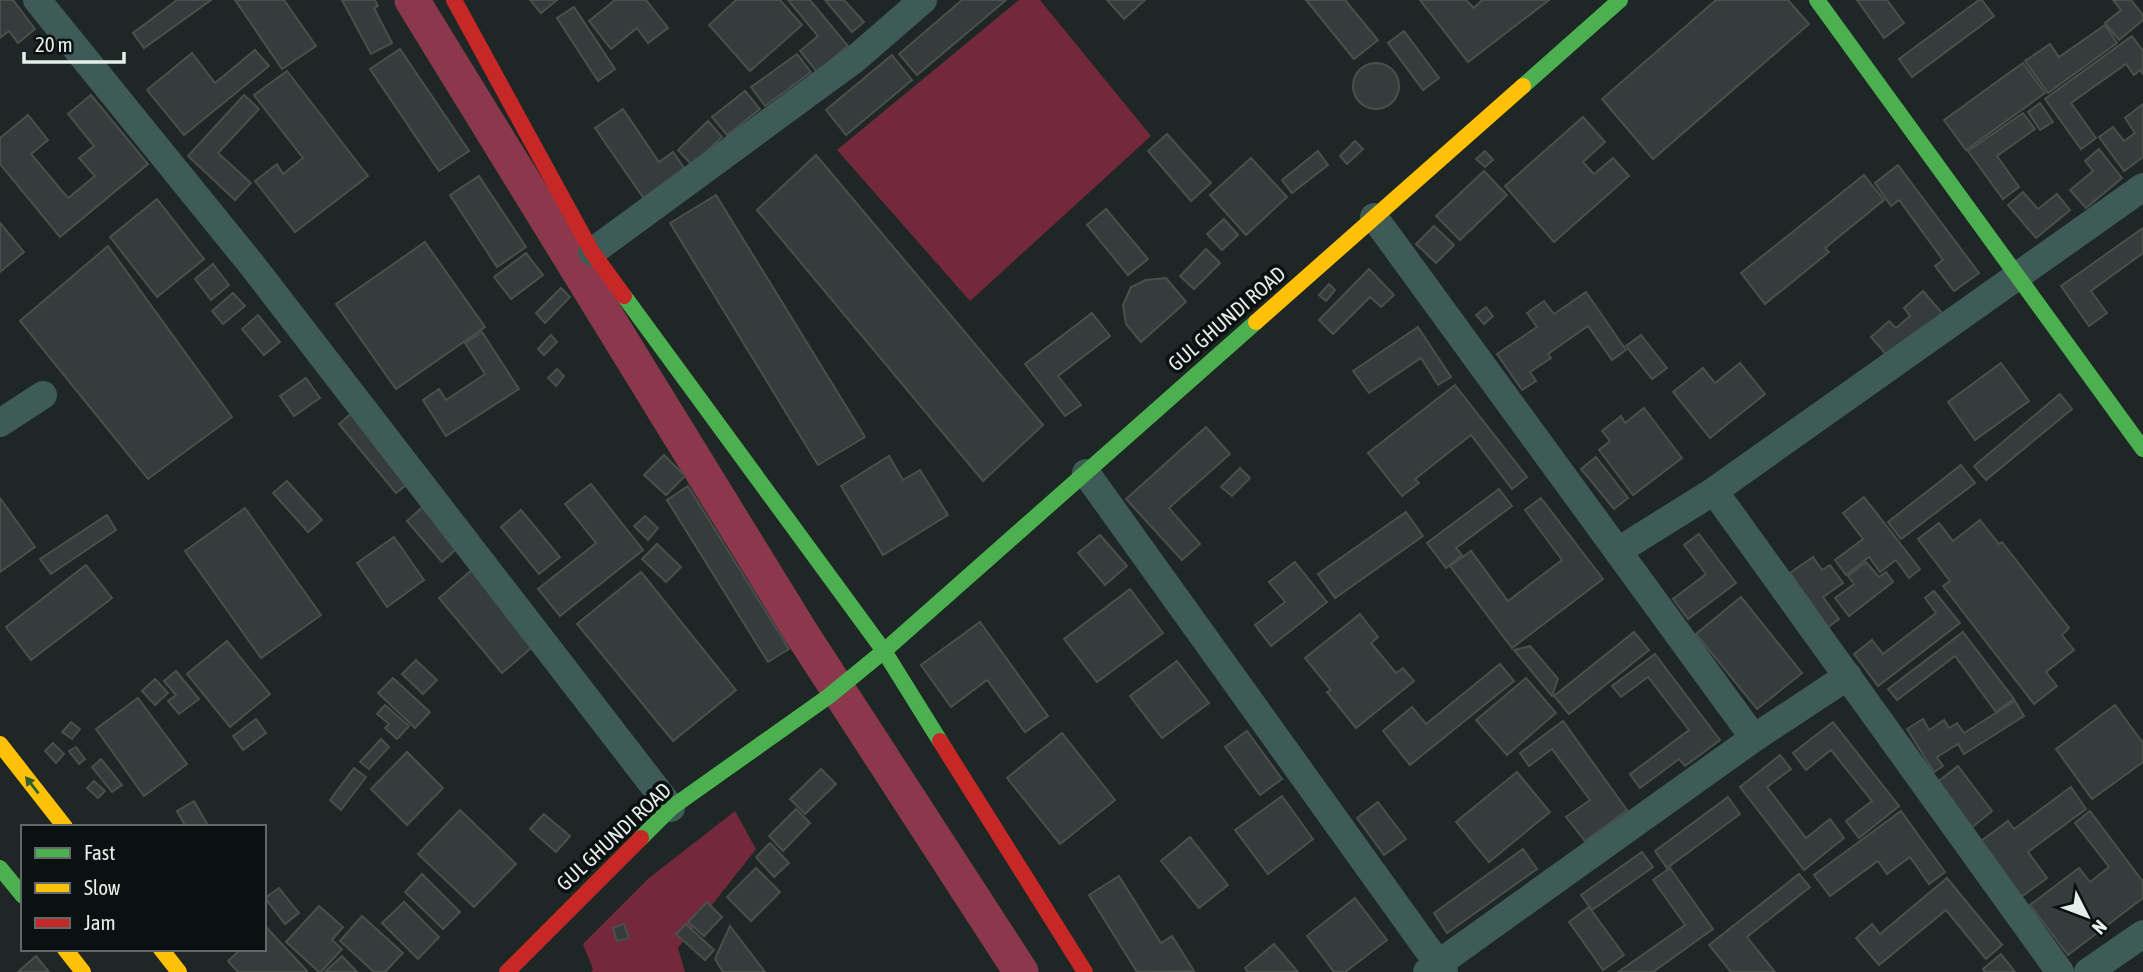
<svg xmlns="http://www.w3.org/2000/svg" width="2143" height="972" font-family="'Asap Condensed',sans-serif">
<rect width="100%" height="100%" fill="#1e2725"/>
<g fill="#74283c">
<polygon points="1019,0 1040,0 1151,136 970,301 837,150"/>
<polygon points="735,811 756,849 678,948 685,972 591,972 593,969 583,944 649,878"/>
</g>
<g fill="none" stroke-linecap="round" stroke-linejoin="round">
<polyline stroke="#8b384c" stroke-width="35" points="412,0 800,631 1021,972"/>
</g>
<g fill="#353c3b" stroke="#484f4d" stroke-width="2">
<polygon points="0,0 13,0 35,29 18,43 9,31 0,38"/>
<polygon points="177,0 211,0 144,48 133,33"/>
<polygon points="235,0 284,0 316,46 282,69"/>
<polygon points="342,0 375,0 378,6 374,8 392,43 371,54"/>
<polygon points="530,0 557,0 541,13"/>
<polygon points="615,0 646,0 668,28 648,43 637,28 611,49 589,21"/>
<polygon points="736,0 780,0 802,25 750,71 709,25"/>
<polygon points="788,0 810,0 848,46 817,72 800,51 818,36"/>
<polygon points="825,0 844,0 864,22 852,32"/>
<polygon points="962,0 1006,0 917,75 899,54"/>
<polygon points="1107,0 1145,0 1124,19"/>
<polygon points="1306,0 1345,0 1378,40 1354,59"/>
<polygon points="1420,0 1466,0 1474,8 1482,0 1549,0 1468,62"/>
<polygon points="1716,0 1788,0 1809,24 1653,159 1602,99"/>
<polygon points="1857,0 1887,0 1904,23 1884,38"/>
<polygon points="1979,0 1982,0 1994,16 1912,77 1899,59"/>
<polygon points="2113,0 2131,0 2143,15 2143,20 2119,40 2105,23 2121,10"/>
<polygon points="574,7 615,69 598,81 557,18"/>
<polygon points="2105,25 2117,43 2048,93 2025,61 2050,44 2059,57"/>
<polygon points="1404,31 1439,78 1423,90 1388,43"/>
<polygon points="2132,36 2143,51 2143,74 2140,70 2134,75 2126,64 2071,103 2096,138 2081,149 2045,99"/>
<polygon points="400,49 469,151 439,171 370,69"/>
<polygon points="255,50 269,66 184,135 147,90 192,53 215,83"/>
<polygon points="797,54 811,72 765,106 751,87"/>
<polygon points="892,55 912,80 846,135 826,110"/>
<circle cx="1376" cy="86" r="23"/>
<polygon points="2023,63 2045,93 1966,150 1944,120"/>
<polygon points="287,71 368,176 295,232 255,181 277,164 283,174 303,158 254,95"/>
<polygon points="745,91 760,109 727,135 712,117"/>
<polygon points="91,95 148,164 60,237 0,164 0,138 28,115 48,140 31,154 68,198 95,176 79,158 94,146 68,114"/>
<polygon points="244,95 259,109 218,153 251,183 235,200 188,156"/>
<polygon points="2040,103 2053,122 2040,130 2028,112"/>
<polygon points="2143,104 2143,157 2124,171 2099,137 2113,127 2124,141 2135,133 2125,118"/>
<polygon points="623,109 659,162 673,152 687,172 645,200 595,128"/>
<polygon points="2023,113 2035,129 1997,156 2019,187 2003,199 1968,151"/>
<polygon points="1583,117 1605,142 1583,162 1594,174 1613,158 1629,176 1554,242 1505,186"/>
<polygon points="708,121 722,137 692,165 678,150"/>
<polygon points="1167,134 1211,183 1191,201 1148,151"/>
<polygon points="1355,141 1363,149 1347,164 1340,156"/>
<polygon points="2099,149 2122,178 2086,208 2070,190 2093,171 2085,161"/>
<polygon points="1318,151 1328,165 1292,193 1282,180"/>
<polygon points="1485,151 1493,160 1485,167 1476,159"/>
<polygon points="816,155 1043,425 983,481 757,210"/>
<polygon points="1251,158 1287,197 1246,235 1210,195"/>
<polygon points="1898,165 1979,273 1954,291 1935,266 1943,260 1899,200 1891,206 1875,183"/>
<polygon points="1484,171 1507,195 1460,240 1436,216"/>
<polygon points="1864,175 1884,200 1825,248 1829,252 1765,304 1741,273"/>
<polygon points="479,176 526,247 497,267 450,195"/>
<polygon points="2023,192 2038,209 2057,194 2070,210 2036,238 2008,205"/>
<polygon points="716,195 865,437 818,465 670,223"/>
<polygon points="157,199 204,259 157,297 110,237"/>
<polygon points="1106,209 1148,259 1128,275 1087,225"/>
<polygon points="1224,219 1238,235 1222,250 1207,234"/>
<polygon points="0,223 24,252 0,272"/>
<polygon points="1434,226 1454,245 1436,263 1416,244"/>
<polygon points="2143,228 2143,253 2091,291 2107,313 2089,326 2061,286"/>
<polygon points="425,242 485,327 396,389 336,304"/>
<polygon points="108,246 232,417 148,479 20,321"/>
<polygon points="1206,249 1220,263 1194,289 1180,276"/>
<polygon points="526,253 543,275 511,299 494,277"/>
<polygon points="213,264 229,285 211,300 195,279"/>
<polygon points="1369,269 1394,295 1381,307 1370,297 1333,334 1319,320"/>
<polygon points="1166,278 1186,302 1141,342 1126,324 1123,305 1131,287 1146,280"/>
<polygon points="1329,284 1335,290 1326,301 1319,295"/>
<polygon points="561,288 570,297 545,323 536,313"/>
<polygon points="1923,291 1948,320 1890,359 1871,337 1889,321 1896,328 1910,316 1904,308"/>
<polygon points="1586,292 1626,350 1612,360 1588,326 1548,354 1551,358 1530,372 1536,381 1522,390 1497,354 1537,327 1527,313 1544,301 1554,314"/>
<polygon points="233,293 245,306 223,324 212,311"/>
<polygon points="1486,307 1493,316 1484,324 1476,315"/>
<polygon points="1092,313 1110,336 1058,376 1081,405 1065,416 1025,364"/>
<polygon points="258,315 280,342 264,355 242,329"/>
<polygon points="1418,327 1451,377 1438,385 1421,358 1369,393 1353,371"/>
<polygon points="482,332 519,389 446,436 423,400 439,389 446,400 485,374 465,343"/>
<polygon points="551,335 557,342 544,355 538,349"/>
<polygon points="1641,335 1667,368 1652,379 1626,346"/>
<polygon points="1740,363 1765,394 1710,438 1673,392 1703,368 1715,383"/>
<polygon points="2001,363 2029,401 1975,440 1948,402"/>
<polygon points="557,369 564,376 556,386 548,378"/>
<polygon points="306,378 320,398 294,416 280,396"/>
<polygon points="1455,385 1527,477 1512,489 1471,435 1415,479 1419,483 1402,496 1368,453"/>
<polygon points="2060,394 2072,409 1986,480 1974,466"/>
<polygon points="1644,408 1682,458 1633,495 1599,450 1610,441 1602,431 1621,416 1625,423"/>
<polygon points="354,411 411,481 396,493 339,424"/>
<polygon points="1206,427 1230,454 1169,508 1200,544 1182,560 1126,499"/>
<polygon points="664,455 685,476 666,495 644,475"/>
<polygon points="889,456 903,480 920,470 948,515 883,555 841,486"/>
<polygon points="1596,457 1628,498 1614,509 1581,469"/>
<polygon points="1961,465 1975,483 1901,539 1888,522"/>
<polygon points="1240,468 1250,478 1232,496 1221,487"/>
<polygon points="287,481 322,520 308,532 273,493"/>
<polygon points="591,484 643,550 560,616 538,589 596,543 565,504"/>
<polygon points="688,486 789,649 768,662 667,500"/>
<polygon points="1499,489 1512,506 1456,548 1462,555 1446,568 1427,543"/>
<polygon points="1864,497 1920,569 1909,578 1896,560 1880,572 1869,557 1846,575 1835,560 1863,539 1843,513"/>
<polygon points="0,498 35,547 0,572"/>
<polygon points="1541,498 1603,579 1512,648 1450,566 1471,551 1508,601 1562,560 1525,510"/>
<polygon points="427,503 462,544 442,562 407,521"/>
<polygon points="245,508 321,615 261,658 185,551"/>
<polygon points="521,510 560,557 539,574 501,527"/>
<polygon points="1406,512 1423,536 1335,598 1318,574"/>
<polygon points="107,515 116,530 51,574 40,559"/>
<polygon points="645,516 658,528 648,540 634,526"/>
<polygon points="1980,520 1999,544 2002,542 2069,628 2062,635 2074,650 2046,672 2057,686 2034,704 1943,586 1950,581 1918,539 1939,523 1953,541"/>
<polygon points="1699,534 1736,583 1688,619 1673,599 1706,574 1684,545"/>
<polygon points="1100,535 1127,566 1105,585 1078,553"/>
<polygon points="394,537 424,580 387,607 357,563"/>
<polygon points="657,544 681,567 666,582 642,559"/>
<polygon points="1813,557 1822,570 1830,565 1843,583 1823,597 1839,619 1828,627 1790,573"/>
<polygon points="1295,562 1327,602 1271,646 1255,625 1285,602 1269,582"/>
<polygon points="1866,562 1879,577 1886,572 1893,582 1849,616 1835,598 1854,584 1848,576"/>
<polygon points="86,565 112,598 31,660 6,627"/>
<polygon points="473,569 536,644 502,673 439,598"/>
<polygon points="641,572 736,690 673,741 577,624"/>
<polygon points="1130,589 1163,633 1097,682 1064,639"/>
<polygon points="1934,591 1960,623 1878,686 1854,654 1872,640 1883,654 1936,613 1925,598"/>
<polygon points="1741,597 1802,673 1757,709 1696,634"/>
<polygon points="1360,614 1378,637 1371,643 1396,673 1403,668 1414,681 1356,728 1327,692 1331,690 1305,658"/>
<polygon points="980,622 1048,716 1025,732 987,680 951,707 921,665"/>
<polygon points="1634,632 1649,650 1569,714 1554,696"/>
<polygon points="1963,632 2014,699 1996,712 1955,656 1897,700 1888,689"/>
<polygon points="227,641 270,694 230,727 187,674"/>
<polygon points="1530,646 1558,679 1552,696 1514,650"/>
<polygon points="1655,654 1720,740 1685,766 1679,759 1640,788 1630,774 1689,730 1648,677 1621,697 1612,686"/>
<polygon points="416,660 437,680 423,694 402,674"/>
<polygon points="1177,661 1209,703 1162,738 1130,696"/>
<polygon points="1500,664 1514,681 1410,765 1383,731 1412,707 1426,724"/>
<polygon points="176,671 199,699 179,714 168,701 176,695 164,681"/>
<polygon points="393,678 430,712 415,728 378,693"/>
<polygon points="1526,678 1556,713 1507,755 1476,720"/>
<polygon points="155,679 168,693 155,705 142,691"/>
<polygon points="138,698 187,764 144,796 96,729"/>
<polygon points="2015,701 2024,716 1964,754 1958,744 1937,757 1943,766 1934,772 1907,729 1923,719 1929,730 1944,720 1949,728 1957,723 1964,733"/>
<polygon points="385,705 409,726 397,739 385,728 389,724 377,714"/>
<polygon points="2115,705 2143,743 2143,762 2092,799 2056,749"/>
<polygon points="256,719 266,733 243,750 233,736"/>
<polygon points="1563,721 1627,810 1585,841 1566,817 1590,800 1552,749 1529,766 1520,753"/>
<polygon points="71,722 80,729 72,739 62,732"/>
<polygon points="1833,722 1899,806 1859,838 1846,821 1872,801 1831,750 1806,770 1793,753"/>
<polygon points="1247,731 1282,779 1260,795 1225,747"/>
<polygon points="1062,733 1115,800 1060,844 1007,778"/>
<polygon points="381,739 389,747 369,769 360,762"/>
<polygon points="53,743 64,754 56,763 45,751"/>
<polygon points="76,747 85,759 79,764 69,751"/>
<polygon points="407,752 443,788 407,825 371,789"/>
<polygon points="1780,755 1791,769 1767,787 1806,838 1830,819 1844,838 1804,870 1740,787"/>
<polygon points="101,759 122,785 112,792 92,767"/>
<polygon points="1958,766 1992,811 1971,828 1936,783"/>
<polygon points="354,768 366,777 341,810 330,800"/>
<polygon points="821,769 836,784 805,814 790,799"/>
<polygon points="1517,772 1550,812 1489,862 1456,822"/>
<polygon points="94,781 105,791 98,798 87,788"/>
<polygon points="2071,787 2086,809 2028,852 2047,878 2021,897 1981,841 2008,821 2014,829"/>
<polygon points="1282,796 1313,839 1268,874 1235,830"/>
<polygon points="1728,797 1740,814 1667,868 1655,851"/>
<polygon points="194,801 209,827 186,827 177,811"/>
<polygon points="1378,802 1406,839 1384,855 1357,818"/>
<polygon points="796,809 810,823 783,851 769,836"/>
<polygon points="460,810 516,864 474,907 418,854"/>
<polygon points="1901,811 1945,872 1929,884 1910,857 1887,874 1878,861 1830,896 1814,875"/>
<polygon points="2090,811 2143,882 2143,898 2068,955 2030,905 2079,868 2090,882 2109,867 2075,823"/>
<polygon points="544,814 570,836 556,852 530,829"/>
<polygon points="1190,837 1228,885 1199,908 1161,861"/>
<polygon points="770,843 789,863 774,877 756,857"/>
<polygon points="1523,849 1537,869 1447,933 1434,913"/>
<polygon points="1642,852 1653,867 1592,910 1581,895"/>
<polygon points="756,868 780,892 751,921 727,897"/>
<polygon points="1670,868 1713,929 1653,972 1618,972 1685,925 1653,880"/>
<polygon points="422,874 460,912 443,929 405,892"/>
<polygon points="1799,874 1810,887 1747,937 1775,972 1731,972 1709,945"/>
<polygon points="1119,876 1161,943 1172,936 1194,971 1137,972 1089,895"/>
<polygon points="1947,878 2002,945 1986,959 1946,910 1879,965 1856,938 1872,924 1880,934"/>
<polygon points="279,888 299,913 285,924 265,898"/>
<polygon points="1355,898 1387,940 1345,972 1334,972 1307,936"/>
<polygon points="404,902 439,937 418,959 382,923"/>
<polygon points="707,902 722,917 704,936 688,922"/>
<polygon points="319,906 343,927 332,940 342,949 321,972 319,972 286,942"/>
<polygon points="1589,907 1624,955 1603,970 1569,922"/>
<polygon points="362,916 403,953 385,972 374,972 340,941"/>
<polygon points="624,924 629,938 617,941 613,928"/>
<polygon points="686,924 714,950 705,960 676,934"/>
<polygon points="265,926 307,971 306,972 238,972 228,961 241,949 264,949"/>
<polygon points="730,926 765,972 723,972 715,959"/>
<polygon points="1274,944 1298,972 1248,972 1245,968"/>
<polygon points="2001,954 2015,972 1985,972 1983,969"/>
<polygon points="36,956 49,972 18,972"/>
<polygon points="342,956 357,972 325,972"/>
</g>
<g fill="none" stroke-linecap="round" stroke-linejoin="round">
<g stroke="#3e5b57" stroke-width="28">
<polyline points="37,0 252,265 671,808"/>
<polyline points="1374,217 1754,738"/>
<polyline points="592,252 855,59 923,0"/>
<polyline points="0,423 43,395"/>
<polyline points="1086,473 1444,972"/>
<polyline points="1714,491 2060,972"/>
<polyline points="1618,551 1714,491 2143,187"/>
<polyline points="1427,972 1754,738 1848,676"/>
<polyline points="2088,972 2143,934"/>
</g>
<g stroke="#4caf50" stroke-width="16">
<polyline points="1817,0 2143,449"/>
<polyline points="1523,86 1620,0"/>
<polyline points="624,296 884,651 940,741"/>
<polyline points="641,838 671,808 829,696 884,651 1256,322"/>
<polyline points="0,868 23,896"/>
</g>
<g stroke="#ffc107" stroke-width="16">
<polyline points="1256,322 1523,86"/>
<polyline points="0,744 65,827"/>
<polyline points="65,949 83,972"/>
<polyline points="161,949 179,972"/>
</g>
<g stroke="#c62828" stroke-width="16">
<polyline points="454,0 592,252 624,296"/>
<polyline points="940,741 1085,972"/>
<polyline points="507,972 641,838"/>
</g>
</g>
<defs><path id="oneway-solid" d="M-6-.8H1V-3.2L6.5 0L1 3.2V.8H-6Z" transform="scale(1.75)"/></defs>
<use fill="#2b6030" href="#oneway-solid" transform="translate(32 785) rotate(-128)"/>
<g text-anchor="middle" stroke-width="7" stroke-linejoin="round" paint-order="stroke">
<g font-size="21" fill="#e4efec" stroke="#0a1110">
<text transform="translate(1227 319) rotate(-41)" y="7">GUL GHUNDI ROAD</text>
<text transform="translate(614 837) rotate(-43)" y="7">GUL GHUNDI ROAD</text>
</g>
</g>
<rect x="21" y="825" width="245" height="126" fill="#0a1110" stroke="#616a68" stroke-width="2"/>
<rect x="35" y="848" width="35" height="10" fill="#4caf50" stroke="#616a68" stroke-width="2"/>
<text x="84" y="860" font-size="21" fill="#e4efec">Fast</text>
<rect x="35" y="883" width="35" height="10" fill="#ffc107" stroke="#616a68" stroke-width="2"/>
<text x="84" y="895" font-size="21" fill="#e4efec">Slow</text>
<rect x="35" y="918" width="35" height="10" fill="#c62828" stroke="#616a68" stroke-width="2"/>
<text x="84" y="930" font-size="21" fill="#e4efec">Jam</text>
<g transform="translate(2087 916) rotate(132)" stroke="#0a1110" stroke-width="5" paint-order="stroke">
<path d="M0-5L12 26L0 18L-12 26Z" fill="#e4efec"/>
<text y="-10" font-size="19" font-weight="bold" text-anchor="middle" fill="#e4efec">N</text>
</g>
<path d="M24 52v10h100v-10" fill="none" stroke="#e4efec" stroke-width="3.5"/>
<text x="35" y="52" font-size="21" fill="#e4efec" stroke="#0a1110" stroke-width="5" paint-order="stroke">20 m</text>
</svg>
